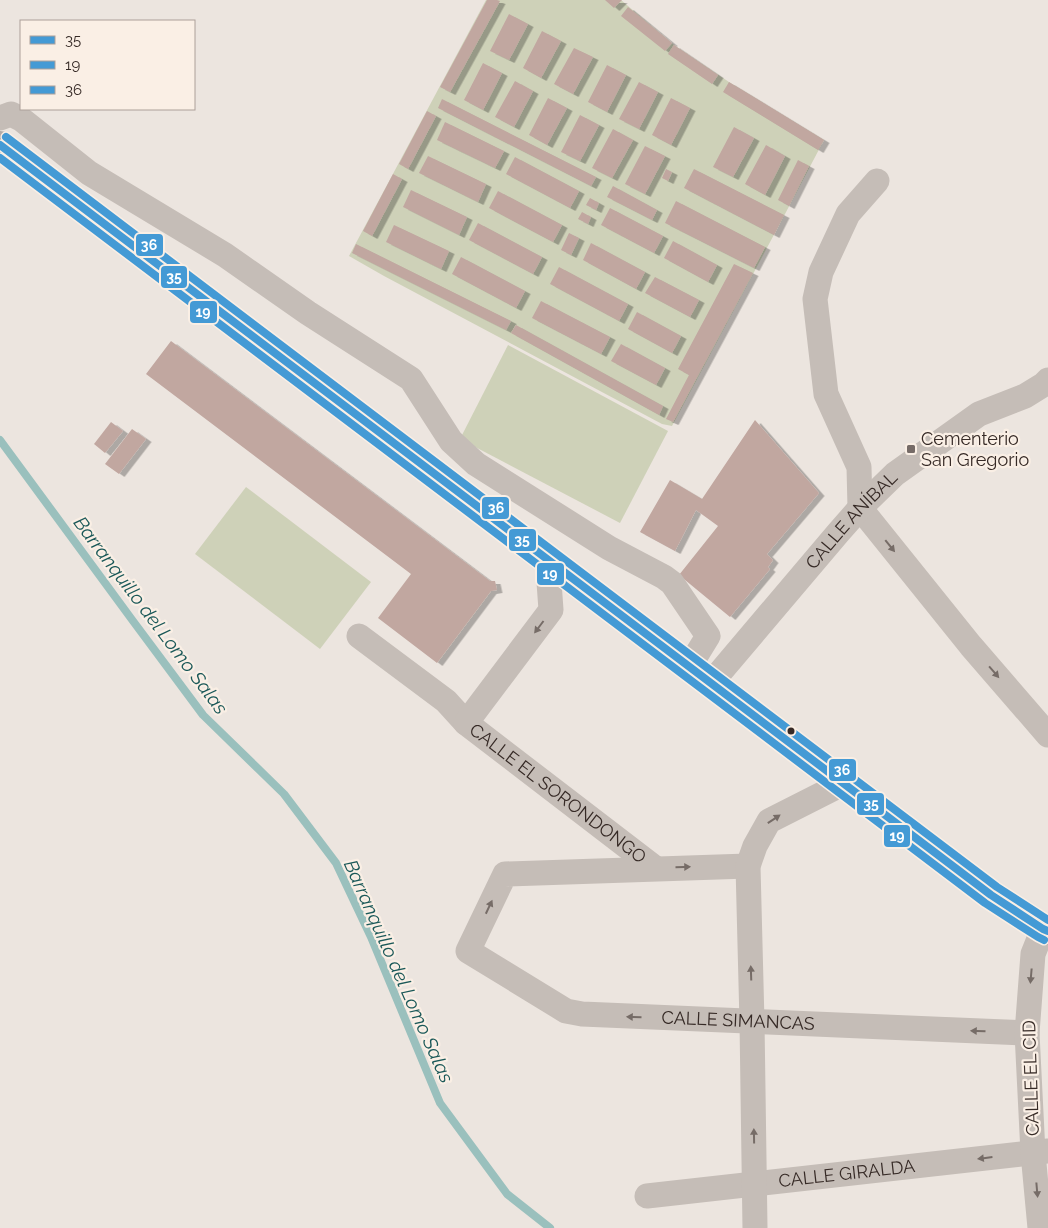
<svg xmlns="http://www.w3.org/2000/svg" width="1048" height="1228" font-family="Raleway,sans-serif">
<defs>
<filter id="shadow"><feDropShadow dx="5.5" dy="3" stdDeviation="0" flood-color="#0004"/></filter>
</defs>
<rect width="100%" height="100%" fill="#ece5df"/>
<g fill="#ced1b8">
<polygon points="486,0 621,0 674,45 729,82 824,140 785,214 672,426 662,424 384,276 349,256"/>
<polygon points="508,345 668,431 620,523 460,439"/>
<polygon points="246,487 371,582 320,649 195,554"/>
</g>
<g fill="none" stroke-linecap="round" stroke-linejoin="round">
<polyline stroke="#9ac0bd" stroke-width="8" points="0,440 133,621 203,715 284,794 336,863 371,937 440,1103 507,1194 550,1228"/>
</g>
<g fill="#c1a7a0" filter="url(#shadow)">
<polygon points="487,0 497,0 500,1 450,92 440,87"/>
<polygon points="605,0 622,0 614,8"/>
<polygon points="628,7 672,43 665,51 621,16"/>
<polygon points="509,14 528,24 509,60 490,51"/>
<polygon points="542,31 561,41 541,78 523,68"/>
<polygon points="674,45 718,75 712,84 668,54"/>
<polygon points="574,48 593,57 573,94 554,84"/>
<polygon points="483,63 502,73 483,110 464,100"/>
<polygon points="607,65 626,75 607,112 588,102"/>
<polygon points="515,81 533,91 514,127 495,117"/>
<polygon points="639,82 658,92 639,129 619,119"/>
<polygon points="729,82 824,140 818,150 723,92"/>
<polygon points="548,98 567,108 547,145 529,135"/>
<polygon points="671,98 690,108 671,145 652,135"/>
<polygon points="442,99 596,177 591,186 438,108"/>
<polygon points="427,111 436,116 408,169 399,164"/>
<polygon points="580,115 599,125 580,161 561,152"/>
<polygon points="445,122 504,151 495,168 437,140"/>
<polygon points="734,127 754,138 733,177 713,167"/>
<polygon points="613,129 633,140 612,178 592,168"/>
<polygon points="766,145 785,156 765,195 745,184"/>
<polygon points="645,146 665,156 645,194 625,184"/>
<polygon points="428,156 486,184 478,202 419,173"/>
<polygon points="515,157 579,191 570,208 506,174"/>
<polygon points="798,160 809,166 789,206 778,200"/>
<polygon points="666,169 672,172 668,181 662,178"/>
<polygon points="694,169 784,215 774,235 684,188"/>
<polygon points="393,174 402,179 372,236 363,231"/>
<polygon points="613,186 657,210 652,220 607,197"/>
<polygon points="411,190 467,217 459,235 403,207"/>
<polygon points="498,191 562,225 553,242 489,208"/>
<polygon points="590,198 599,203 596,210 586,205"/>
<polygon points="676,201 765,247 754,268 665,223"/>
<polygon points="610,208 663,236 654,253 601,225"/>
<polygon points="582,212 591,217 588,224 578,219"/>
<polygon points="478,223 542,257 533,274 469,240"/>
<polygon points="394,225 449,251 441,269 386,242"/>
<polygon points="569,233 579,238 571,255 561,250"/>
<polygon points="673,241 717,265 708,282 664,258"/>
<polygon points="591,243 645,272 636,289 583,260"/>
<polygon points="356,244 511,321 506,330 352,253"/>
<polygon points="461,257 525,291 516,308 452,274"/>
<polygon points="734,264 753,273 673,422 666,419 689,375 678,369"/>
<polygon points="559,267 628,304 619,321 550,284"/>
<polygon points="655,277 699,300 690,317 645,293"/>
<polygon points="541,301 610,337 601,354 532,318"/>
<polygon points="637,312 681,336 672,353 628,329"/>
<polygon points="516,325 663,406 659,415 511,333"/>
<polygon points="171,341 490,581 495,581 497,590 491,591 437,663 378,618 411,574 146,374"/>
<polygon points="621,344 665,368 656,385 611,361"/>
<polygon points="755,420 819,493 767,554 773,560 768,567 770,569 730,617 679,575 718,526 696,510 675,551 640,532 670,480 702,499"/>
<polygon points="111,422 123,431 105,453 94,444"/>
<polygon points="132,429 146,439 119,474 105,464"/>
</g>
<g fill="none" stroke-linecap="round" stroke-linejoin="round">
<g stroke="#c5bdb7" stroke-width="25">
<polyline points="0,118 11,114 21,119 89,173 225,255 308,313 411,379 451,441 476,464 609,548 664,577 672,583 708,636 689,667"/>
<polyline points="877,181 848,214 821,272 815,299 826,394 859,467 860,508 971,646 1048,735"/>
<path id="s1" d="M359,636l87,65 20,22 189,145"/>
<path id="s2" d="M711,683l127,-150 22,-25 35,-34 84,-60 46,-18 18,-11 5,-5"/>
<polyline points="466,723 551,610 549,582 558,567"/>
<path id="s3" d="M748,866l-243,8 -37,77 98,60 16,3 445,19"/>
<path id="s4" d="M647,1196l401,-45"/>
<polyline points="755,1228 752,1022 748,866 755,846 769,821 844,783"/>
<polyline points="1040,1228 1033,1153 1027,1033 1033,954 1043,929"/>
</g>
<polyline stroke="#b3aba7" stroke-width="28" points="0,145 711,683 844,783 991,895 1043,929 1048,931"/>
<defs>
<polyline id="bus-1" points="0,145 991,895 1043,929 1048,931"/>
<polyline id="bus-2" points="0,158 985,903 1038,937 1044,940"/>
<polyline id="bus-3" points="6,137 997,887 1048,920"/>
</defs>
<use href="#bus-1" stroke="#faefe5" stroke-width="11"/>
<use href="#bus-2" stroke="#faefe5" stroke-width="11"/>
<use href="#bus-3" stroke="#faefe5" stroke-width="11"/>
<use href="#bus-1" stroke="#449ad5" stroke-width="8"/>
<use href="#bus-2" stroke="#449ad5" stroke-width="8"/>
<use href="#bus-3" stroke="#449ad5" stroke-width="8"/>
</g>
<defs><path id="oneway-solid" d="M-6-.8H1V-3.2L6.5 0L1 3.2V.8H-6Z" transform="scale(1.25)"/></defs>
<g fill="#766c67">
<use href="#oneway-solid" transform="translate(890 546) rotate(51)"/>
<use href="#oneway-solid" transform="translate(539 627) rotate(127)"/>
<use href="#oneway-solid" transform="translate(994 672) rotate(49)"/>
<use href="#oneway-solid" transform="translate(774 819) rotate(-34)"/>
<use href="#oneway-solid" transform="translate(683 867) rotate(-1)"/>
<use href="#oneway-solid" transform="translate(489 907) rotate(-65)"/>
<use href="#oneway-solid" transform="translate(751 973) rotate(-92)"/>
<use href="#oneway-solid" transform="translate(1031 976) rotate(95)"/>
<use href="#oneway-solid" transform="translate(634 1017) rotate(-178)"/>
<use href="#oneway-solid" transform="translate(978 1031) rotate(-178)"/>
<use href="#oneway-solid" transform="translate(754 1136) rotate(-91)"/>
<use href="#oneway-solid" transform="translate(985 1158) rotate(173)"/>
<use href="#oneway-solid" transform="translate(1037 1190) rotate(85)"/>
</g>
<rect fill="#766b67" stroke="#faefe5" stroke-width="2" x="906" y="444" width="10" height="10" rx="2.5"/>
<circle fill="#362a26" stroke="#faefe5" stroke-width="2" cx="791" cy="731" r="4.5"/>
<g text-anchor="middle" stroke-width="4.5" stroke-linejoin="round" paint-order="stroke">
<g font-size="18" fill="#362a26" stroke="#faefe5" text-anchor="start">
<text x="921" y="445">Cementerio<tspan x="921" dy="21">San Gregorio</tspan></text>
</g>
<g font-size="18" fill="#362a26" stroke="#faefe5">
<text dy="6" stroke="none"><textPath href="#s2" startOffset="215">CALLE ANÍBAL</textPath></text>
<text dy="6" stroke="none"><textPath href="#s1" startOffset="254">CALLE EL SORONDONGO</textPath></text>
<text dy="6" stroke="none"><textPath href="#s3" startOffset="616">CALLE SIMANCAS</textPath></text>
<text transform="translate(1031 1078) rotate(-92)" y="6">CALLE EL CID</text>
<text dy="6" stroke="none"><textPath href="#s4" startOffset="201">CALLE GIRALDA</textPath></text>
</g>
<g font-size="19" font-style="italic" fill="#1a5858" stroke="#faefe5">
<text transform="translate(151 615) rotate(53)" y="7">Barranquillo del Lomo Salas</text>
<text transform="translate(399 971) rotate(66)" y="7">Barranquillo del Lomo Salas</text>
</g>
</g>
<g stroke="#faefe5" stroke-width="2">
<rect x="135" y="233" width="29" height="24" rx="5" fill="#449ad5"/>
<rect x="160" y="265" width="28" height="24" rx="5" fill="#449ad5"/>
<rect x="189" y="300" width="29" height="24" rx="5" fill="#449ad5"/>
<rect x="481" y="496" width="29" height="24" rx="5" fill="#449ad5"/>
<rect x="508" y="528" width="29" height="24" rx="5" fill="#449ad5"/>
<rect x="536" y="562" width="29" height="24" rx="5" fill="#449ad5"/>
<rect x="828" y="758" width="29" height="24" rx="5" fill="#449ad5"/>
<rect x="856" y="792" width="29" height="24" rx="5" fill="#449ad5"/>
<rect x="883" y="824" width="28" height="24" rx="5" fill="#449ad5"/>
</g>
<g font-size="14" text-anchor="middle" font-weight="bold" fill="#fff">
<text x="149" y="250">36</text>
<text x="174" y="282">35</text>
<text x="203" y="317">19</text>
<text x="496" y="513">36</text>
<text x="522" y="545">35</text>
<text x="550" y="579">19</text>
<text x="842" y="775">36</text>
<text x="871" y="809">35</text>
<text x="897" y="841">19</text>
</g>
<rect x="20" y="20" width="175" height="90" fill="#faefe5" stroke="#aca099"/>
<rect x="30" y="36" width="25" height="8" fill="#449ad5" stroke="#aca099"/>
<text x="65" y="45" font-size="15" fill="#362a26">35</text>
<rect x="30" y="61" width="25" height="8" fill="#449ad5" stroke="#aca099"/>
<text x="65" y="70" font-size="15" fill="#362a26">19</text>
<rect x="30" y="86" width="25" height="8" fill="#449ad5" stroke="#aca099"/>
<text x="65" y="95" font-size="15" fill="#362a26">36</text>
</svg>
